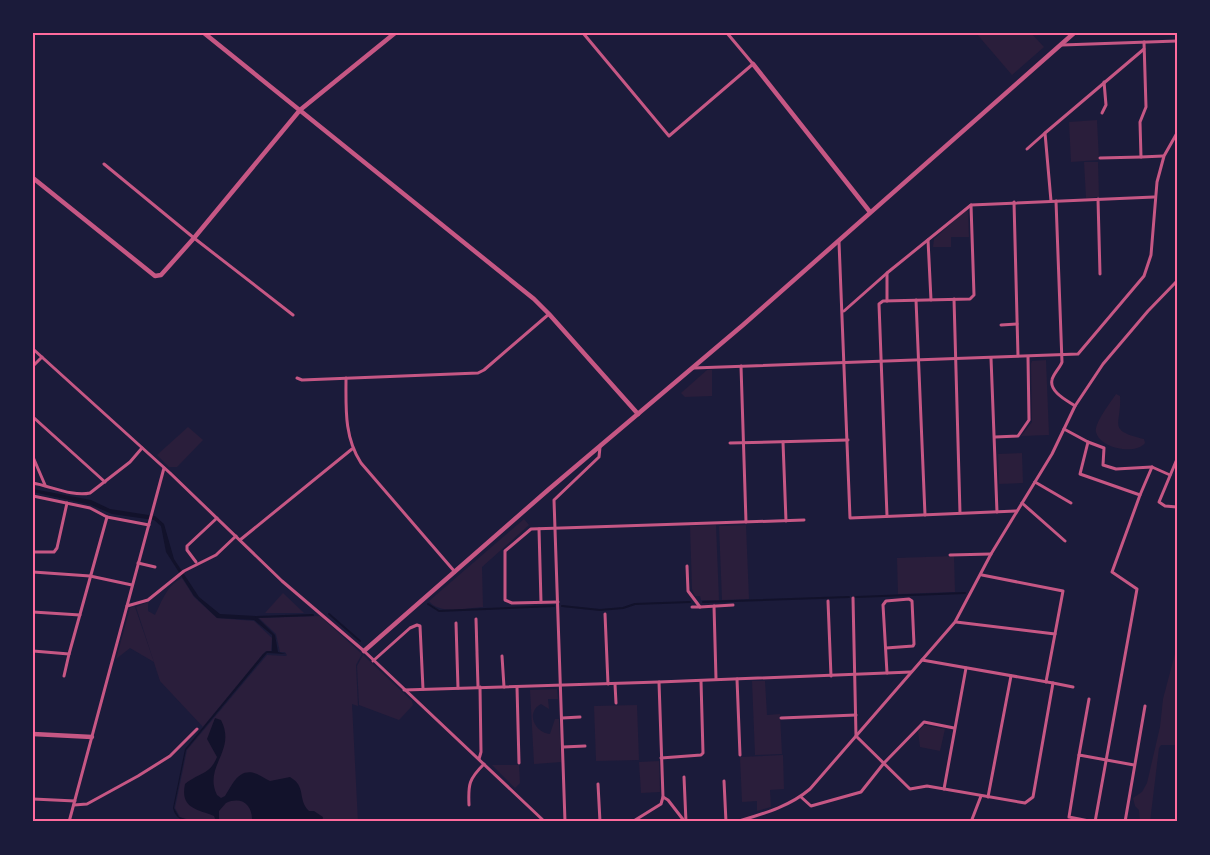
<svg xmlns="http://www.w3.org/2000/svg" width="1210" height="855" font-family="'Public Sans',sans-serif">
<rect width="100%" height="100%" fill="#1b1b3a"/>
<g fill="#2a1e3b">
<polygon points="976,33 1031,33 1044,47 1012,75"/>
<polygon points="1097,120 1099,160 1071,162 1069,122"/>
<polygon points="1084,162 1098,162 1099,197 1086,198"/>
<polygon points="968,211 969,237 951,237 951,247 933,247 934,239 964,212"/>
<polygon points="1046,360 1049,435 1021,436 1032,422 1031,364 1032,361"/>
<polygon points="707,370 712,370 712,396 685,397 681,393"/>
<path d="M1116,394l4,2c2,29 -14,34 24,43l1,4c-9,12 -45,6 -49,-11 -2,-9 15,-30 20,-38z"/>
<polygon points="188,427 203,440 177,467 169,467 157,455"/>
<polygon points="1022,453 1023,483 999,484 998,454"/>
<path d="M524,519l5,6 -47,42 1,40c-16,1 -44,8 -54,-6z"/>
<polygon points="716,525 719,600 701,600 700,596 695,596 692,589 690,526"/>
<polygon points="746,525 749,599 722,600 719,526"/>
<polygon points="954,556 955,592 898,594 897,558"/>
<path d="M182,578l12,19 23,21 37,3 18,17 -1,13h-5l-3,3 -60,73 -43,-46 -24,-74 12,-5v9l7,4c7,-14 12,-30 27,-37z"/>
<polygon points="283,593 304,613 265,613"/>
<polygon points="133,606 135,607 154,662 130,648 116,659 130,608"/>
<polygon points="320,616 362,654 356,665 358,706 352,704 358,822 197,822 180,817 175,808 187,750 267,655 286,656 287,655 285,652 280,652 276,634 259,618"/>
<polygon points="1177,646 1177,745 1161,745 1159,748 1150,822 1140,822 1139,810 1135,806 1133,798 1142,792 1147,783 1160,727 1163,699"/>
<polygon points="363,655 412,701 413,705 399,720 359,705 357,666"/>
<polygon points="752,681 765,681 767,715 780,714 782,754 755,755"/>
<path d="M557,689l1,10h-10l1,10 -8,-5c-16,8 -6,29 9,30l5,-15h4l2,43 -27,2 -4,-74z"/>
<polygon points="637,705 639,760 596,761 594,706"/>
<polygon points="924,725 945,729 940,751 920,747 918,731"/>
<polygon points="783,755 784,789 770,790 771,807 757,811 757,801 742,802 740,757"/>
<polygon points="659,761 660,792 641,793 639,762"/>
<polygon points="492,765 519,765 520,783 515,788"/>
</g>
<g fill="#12122b">
<path d="M33,489l58,11 19,9 45,7 9,8 10,35 25,38 21,17 36,2 19,19 3,17 8,2 -19,-1 -81,97 -12,58 5,9 16,5c-11,0 -20,-3 -22,-14l12,-59 78,-95 4,-3h5v-16l-18,-15 -37,-2 -23,-22 -28,-44 -5,-26 -7,-6 -42,-6 -21,-9 -58,-13z"/>
<path d="M215,718l6,2c16,31 -18,46 -4,75l4,3 4,-2c8,-12 14,-29 32,-22 5,2 8,5 13,7l20,-4c17,10 7,22 19,34h5l9,6 -1,5h-70c1,-17 -10,-26 -26,-19l-7,8v11h-3l-2,-6c-18,-7 -34,-8 -29,-32 13,-11 25,-9 32,-27l-10,-18z"/>
</g>
<g fill="none" stroke-linecap="round" stroke-linejoin="round">
<g stroke="#12122b" stroke-width="2">
<polyline points="856,597 965,593"/>
<polyline points="703,602 849,597"/>
<polyline points="428,604 439,611 554,606"/>
<polyline points="562,606 600,610 623,608 635,604 690,602"/>
<polyline points="329,614 360,641"/>
<polyline points="256,617 313,615"/>
</g>
<g stroke="#c65784" stroke-width="3">
<polyline points="583,33 669,136 753,64 727,33"/>
<polyline points="1144,42 1146,107 1140,122 1141,157 1163,156"/>
<polyline points="1062,45 1177,41"/>
<polyline points="1102,113 1106,105 1104,82"/>
<polyline points="1027,149 1045,133"/>
<polyline points="1100,158 1141,157"/>
<polyline points="104,164 194,238 293,315"/>
<polyline points="1098,199 1100,274"/>
<polyline points="1051,201 1045,133 1144,49"/>
<path d="M1056,201l6,161c-2,6 -9,12 -10,18 -3,12 16,21 23,26"/>
<polyline points="1014,202 1018,356"/>
<polyline points="928,240 931,300"/>
<polyline points="839,242 850,518 1016,511"/>
<polyline points="887,273 887,301"/>
<polyline points="954,299 960,513"/>
<polyline points="916,300 925,515"/>
<polyline points="844,311 887,273 971,205 1154,197"/>
<polyline points="1001,325 1017,324"/>
<polyline points="33,349 170,473 282,581 364,651 545,822"/>
<polyline points="991,358 997,512"/>
<polyline points="33,366 42,357"/>
<polyline points="741,366 746,522"/>
<polyline points="693,368 1078,354 1144,276 1151,255 1157,182 1164,156 1177,133"/>
<polyline points="297,378 302,380 478,373 484,370 549,314"/>
<path d="M346,378c0,30 -2,59 15,85l94,109"/>
<polyline points="33,417 105,482"/>
<polyline points="1064,429 1088,442 1080,474 1140,495"/>
<polyline points="995,437 1018,436 1029,420 1028,357"/>
<polyline points="783,442 786,521"/>
<polyline points="1088,442 1104,448 1103,465 1116,469 1152,467"/>
<polyline points="730,443 848,440"/>
<polyline points="33,457 45,485"/>
<polyline points="1177,459 1159,502 1165,506 1177,507"/>
<polyline points="1035,482 1071,503"/>
<path d="M33,483c17,3 40,14 57,10l40,-31 12,-14"/>
<polyline points="33,496 90,508 107,517 149,525"/>
<polyline points="1022,503 1065,541"/>
<polyline points="887,516 879,304 883,301 970,299 974,295 971,205"/>
<polyline points="539,529 541,602"/>
<polyline points="240,540 352,449"/>
<polyline points="33,552 54,552 57,548 67,503"/>
<polyline points="950,555 991,554"/>
<polyline points="196,562 187,550 187,546 217,518"/>
<polyline points="138,563 155,567"/>
<polyline points="687,566 688,591 700,607 733,605"/>
<polyline points="33,572 90,576 132,585"/>
<polyline points="982,575 1063,591 1046,682"/>
<polyline points="853,598 856,736 910,789 927,786 1025,803 1033,797 1053,683 922,660"/>
<polyline points="828,601 831,676"/>
<polyline points="558,602 512,603 505,600 505,551 531,529 804,520"/>
<polyline points="127,606 148,600 184,571 216,555 236,536"/>
<polyline points="714,606 716,679"/>
<polyline points="692,607 700,607"/>
<polyline points="33,612 80,615"/>
<polyline points="605,614 608,684"/>
<polyline points="476,619 478,687"/>
<polyline points="956,622 1055,634"/>
<polyline points="456,623 458,688"/>
<polyline points="886,648 913,646 914,644 912,601 909,599 886,601 883,605 887,673"/>
<polyline points="33,651 69,654 107,517"/>
<polyline points="502,656 504,687"/>
<polyline points="373,661 410,628 417,625 420,626 423,689"/>
<polyline points="64,676 69,654"/>
<polyline points="737,679 740,755"/>
<polyline points="1053,683 1073,687"/>
<polyline points="615,684 616,703"/>
<polyline points="517,687 519,763"/>
<polyline points="404,690 659,682 911,672"/>
<polyline points="562,718 580,717"/>
<polyline points="781,718 856,715"/>
<polyline points="563,747 585,746"/>
<polyline points="1079,755 1089,699"/>
<polyline points="661,758 701,755 703,753 701,681"/>
<polyline points="479,759 481,752 480,687"/>
<polyline points="684,777 686,822"/>
<polyline points="724,781 726,822"/>
<polyline points="598,784 600,822"/>
<polyline points="944,789 966,668"/>
<polyline points="663,797 668,800 685,822"/>
<polyline points="801,797 811,806 861,792 884,763 924,722 954,728"/>
<polyline points="988,797 1011,676"/>
<polyline points="33,799 75,801"/>
<polyline points="74,805 87,804 138,776 170,756 197,729"/>
<path d="M469,805c-1,-21 0,-26 15,-41"/>
<polyline points="69,822 164,468"/>
<polyline points="565,822 554,500 599,457 600,447"/>
<polyline points="632,822 661,804 663,797 659,682"/>
<path d="M736,822c26,-8 53,-15 74,-33l145,-167 36,-68 61,-100 23,-48 28,-42 45,-53 29,-30"/>
<polyline points="971,822 981,796"/>
<polyline points="1094,822 1069,817 1079,755 1134,765"/>
<polyline points="1095,822 1137,589 1112,572 1140,495 1152,467 1170,475"/>
<polyline points="1125,822 1145,706"/>
</g>
<g stroke="#c65784" stroke-width="4.5">
<polyline points="204,33 534,299 549,314 638,414"/>
<polyline points="753,64 870,212"/>
<polyline points="33,178 155,276 161,275 194,238 300,110 395,33"/>
<polyline points="364,651 548,490 743,325 1074,33"/>
<polyline points="33,734 92,737"/>
</g>
</g>
<rect width="1210" height="855" fill="none" stroke="#1b1b3a" stroke-width="69"/>
<rect x="34" y="34" width="1142" height="786" fill="none" stroke="#ff6b9d" stroke-width="2"/>
</svg>
